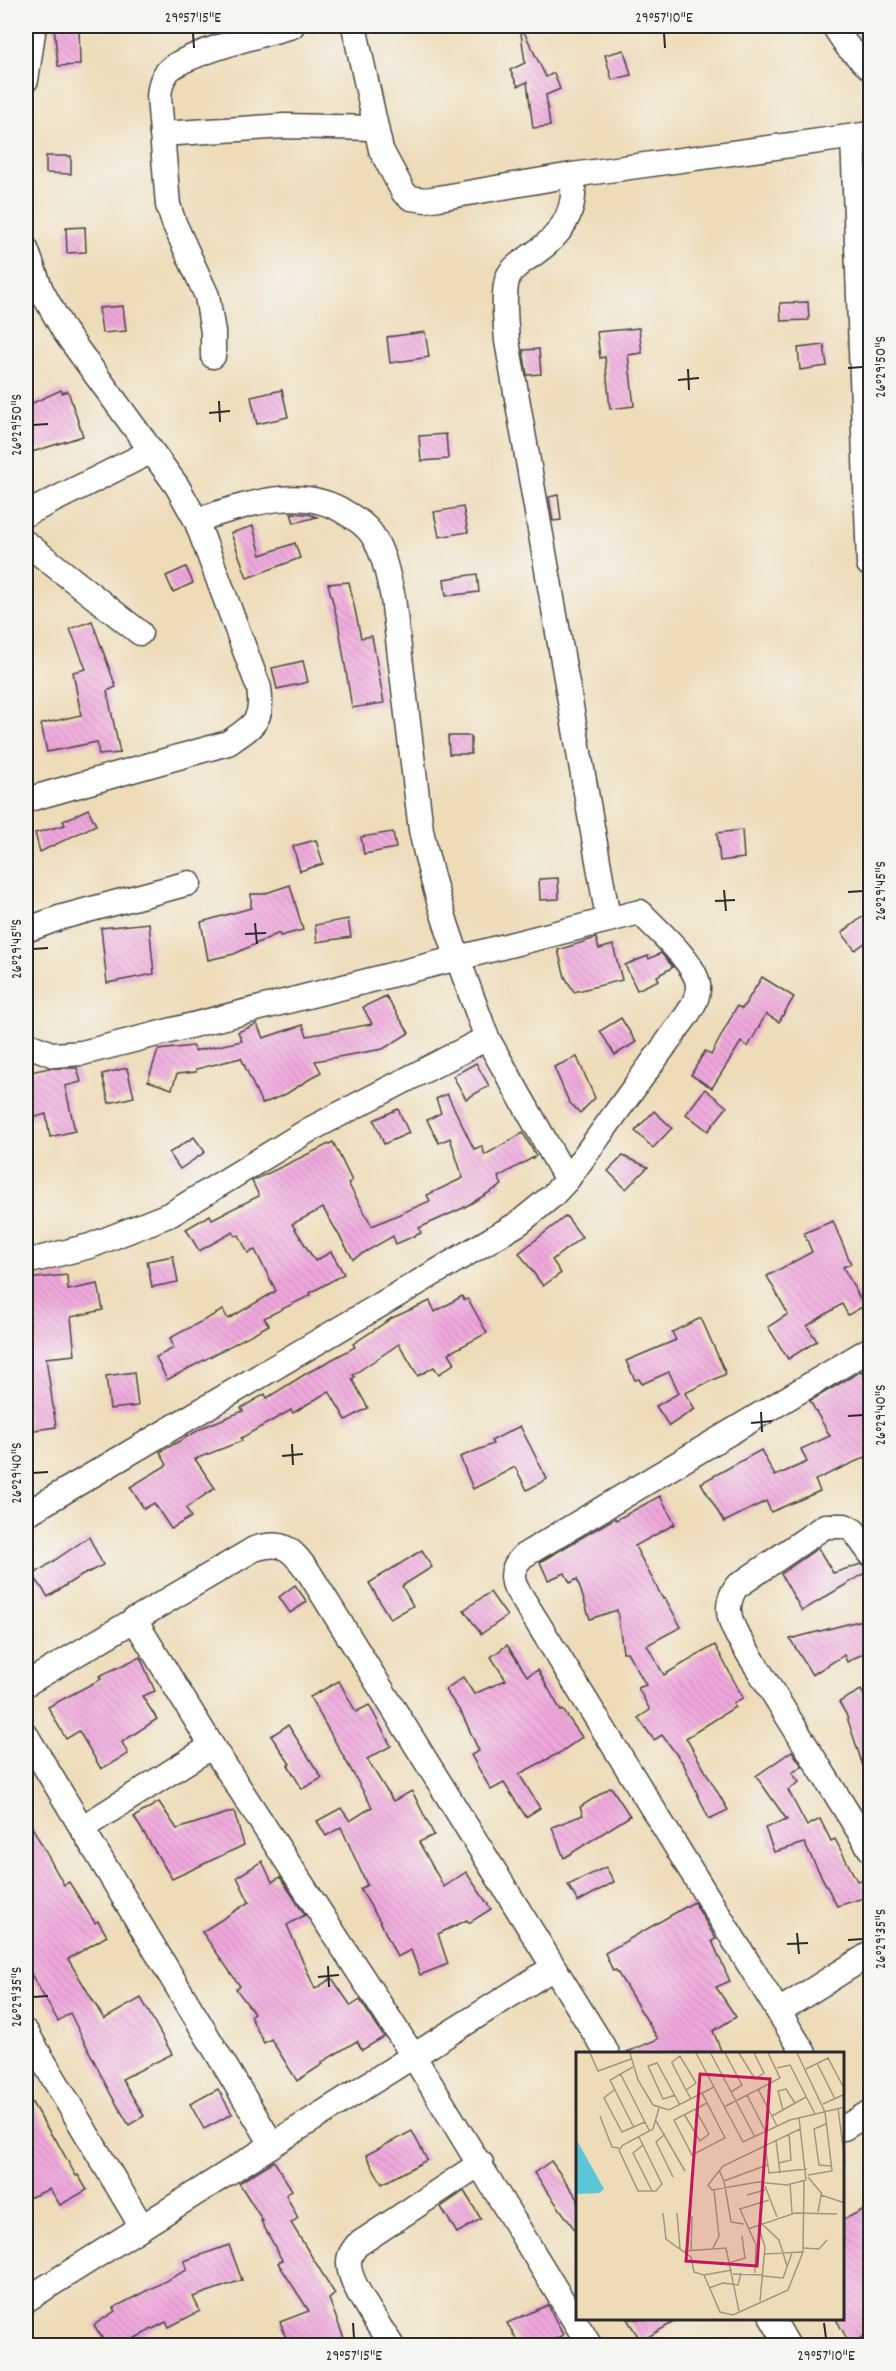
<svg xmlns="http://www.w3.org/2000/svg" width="896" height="2371" font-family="Dekko,sans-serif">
<defs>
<pattern id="building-back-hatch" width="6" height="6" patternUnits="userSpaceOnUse" patternTransform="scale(1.5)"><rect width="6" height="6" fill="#efa7db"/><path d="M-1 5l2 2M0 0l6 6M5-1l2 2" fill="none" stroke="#cd90bc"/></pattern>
</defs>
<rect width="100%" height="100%" fill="#f6f6f2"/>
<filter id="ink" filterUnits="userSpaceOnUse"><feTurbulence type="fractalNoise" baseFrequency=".0167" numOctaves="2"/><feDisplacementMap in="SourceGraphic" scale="12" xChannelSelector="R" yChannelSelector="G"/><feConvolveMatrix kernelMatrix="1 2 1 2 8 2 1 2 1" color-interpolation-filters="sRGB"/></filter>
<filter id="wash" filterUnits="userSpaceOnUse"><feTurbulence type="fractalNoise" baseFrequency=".008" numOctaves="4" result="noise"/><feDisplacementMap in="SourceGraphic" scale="24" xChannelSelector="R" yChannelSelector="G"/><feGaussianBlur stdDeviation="1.35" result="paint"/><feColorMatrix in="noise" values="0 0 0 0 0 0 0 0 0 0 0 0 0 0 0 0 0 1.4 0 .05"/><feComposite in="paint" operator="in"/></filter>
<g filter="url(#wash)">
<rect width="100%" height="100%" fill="#eedcb9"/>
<g id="blocks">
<g fill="url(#building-back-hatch)">
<polygon points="54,26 79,26 80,65 58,66"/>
<polygon points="524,32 546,77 554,73 560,89 546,95 550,126 533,128 527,82 518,86 510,70 525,63 521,33"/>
<polygon points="624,50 631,75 612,80 605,55"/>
<polygon points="46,156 71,156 71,174 46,173"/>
<polygon points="85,227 86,252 67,253 66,228"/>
<polygon points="808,302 809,320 781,321 780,303"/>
<polygon points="123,306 126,331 102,333 99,308"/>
<polygon points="639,328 642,353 628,355 634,406 610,409 605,357 600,358 597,332"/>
<polygon points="425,332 429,357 390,363 387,337"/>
<polygon points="824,345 827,366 800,370 798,348"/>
<polygon points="539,349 541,374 527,375 523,350"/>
<polygon points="61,390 62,393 68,391 83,436 32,452 26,434 26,406"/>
<polygon points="282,390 288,417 257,424 251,397"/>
<polygon points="446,434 448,459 421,461 419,436"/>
<polygon points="558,495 561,520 553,521 549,497"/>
<polygon points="463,507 468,532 439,537 434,512"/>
<polygon points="291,513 308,514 317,517 294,523"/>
<polygon points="253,526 261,555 295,543 300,558 247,578 231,533"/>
<polygon points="186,567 193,583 173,592 166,576"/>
<polygon points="477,574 479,592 446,596 444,579"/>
<polygon points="349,582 361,638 372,636 384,703 352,708 338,622 328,584"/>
<polygon points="92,621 116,687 107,691 120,753 99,755 97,742 47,752 41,724 81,715 73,672 86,669 70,629"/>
<polygon points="303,661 308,682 277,689 272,668"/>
<polygon points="448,736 471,736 471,754 449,754"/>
<polygon points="88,809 96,825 40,852 35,833 65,825 63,821"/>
<polygon points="742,830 744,858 720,861 717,833"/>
<polygon points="393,832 396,848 364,854 361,837"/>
<polygon points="316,840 323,864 300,871 293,846"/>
<polygon points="558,878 559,899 540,900 539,879"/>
<polygon points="290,885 303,930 280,936 279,933 234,954 208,960 201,922 251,908 251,894 263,894"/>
<polygon points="870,911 870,939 855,950 842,933"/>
<polygon points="348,919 351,937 317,942 315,925"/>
<polygon points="149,923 154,974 107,983 101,928"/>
<polygon points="596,938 599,949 613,945 622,980 574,992 565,977 558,950"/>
<polygon points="661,953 673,967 657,976 659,980 637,990 625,965 648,956 649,959"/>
<polygon points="762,977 794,997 779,1022 766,1014 748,1047 741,1042 712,1088 691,1075 705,1051 711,1055 737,1006 742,1009"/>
<polygon points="386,996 409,1033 383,1049 315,1061 321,1072 286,1094 262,1104 241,1058 196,1069 196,1072 177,1074 172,1089 148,1081 158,1050 193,1046 194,1051 242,1041 238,1032 257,1024 263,1038 303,1025 307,1036 372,1024 363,1007"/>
<polygon points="621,1018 636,1042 615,1055 600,1031"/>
<polygon points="577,1057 595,1098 580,1113 569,1102 554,1067"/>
<polygon points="476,1063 489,1086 466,1099 453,1076"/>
<polygon points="49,1068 77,1068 81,1082 65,1086 75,1131 50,1137 46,1114 26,1120 26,1073"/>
<polygon points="127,1068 134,1097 109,1103 102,1074"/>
<polygon points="705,1089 727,1107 708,1131 686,1114"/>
<polygon points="447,1094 474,1149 482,1146 485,1155 523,1133 536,1156 498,1177 502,1185 463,1208 419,1228 421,1233 396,1244 393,1236 353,1259 323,1208 292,1224 315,1261 331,1252 344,1274 310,1293 311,1295 264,1318 269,1325 167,1380 156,1357 174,1348 170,1338 223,1310 228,1319 276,1291 255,1250 248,1253 239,1235 235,1236 233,1232 199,1251 186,1229 210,1215 212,1219 259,1196 252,1181 333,1142 352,1181 348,1183 372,1226 430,1201 427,1195 463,1178 450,1138 439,1143 427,1120 441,1113 436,1099"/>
<polygon points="398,1109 409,1133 384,1144 374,1120"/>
<polygon points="654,1111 672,1128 653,1148 635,1131"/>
<polygon points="194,1137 205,1152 180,1169 169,1153"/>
<polygon points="623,1156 648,1167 626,1189 608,1171"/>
<polygon points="566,1216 582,1237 552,1260 561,1273 543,1286 519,1253"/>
<polygon points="833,1221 851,1264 843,1267 864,1306 848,1315 842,1304 807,1326 817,1341 788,1359 768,1327 788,1314 767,1276 812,1252 804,1233"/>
<polygon points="173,1256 178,1282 152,1287 147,1261"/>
<polygon points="67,1275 68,1290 98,1284 103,1310 71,1317 75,1355 46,1358 56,1427 28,1431 26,1406 26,1279"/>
<polygon points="462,1296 464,1300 468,1299 487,1333 449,1353 455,1363 439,1374 434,1367 418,1376 399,1344 353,1375 355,1377 352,1379 368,1408 346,1420 329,1391 293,1413 291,1410 241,1438 242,1441 195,1459 215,1488 186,1508 191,1517 171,1529 154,1503 144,1509 130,1487 167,1465 160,1452 206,1426 243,1411 241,1408 265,1394 267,1398 307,1373 355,1347 353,1344 392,1318 430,1301 435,1312"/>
<polygon points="701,1318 726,1374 685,1393 695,1409 669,1426 656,1406 679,1393 669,1372 642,1384 639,1379 635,1380 626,1361 676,1340 672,1332"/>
<polygon points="861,1371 870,1390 870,1455 815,1480 820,1491 771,1512 766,1501 724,1522 701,1483 761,1450 775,1476 807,1462 801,1449 830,1436 810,1401"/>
<polygon points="134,1372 138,1406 110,1409 106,1376"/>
<polygon points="520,1426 547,1479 527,1490 515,1467 473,1489 460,1457 493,1444 491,1441"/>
<polygon points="660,1496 675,1524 635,1546 663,1599 665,1598 681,1627 647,1645 664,1675 715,1645 743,1698 733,1703 735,1707 686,1738 728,1810 709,1819 683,1763 662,1735 654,1740 638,1718 650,1710 638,1688 646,1685 627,1652 623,1652 617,1610 590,1619 577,1579 570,1583 565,1573 548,1580 540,1562 615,1518 616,1520"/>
<polygon points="89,1537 103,1565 77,1578 48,1597 33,1575"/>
<polygon points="818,1548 833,1573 861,1564 870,1567 870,1570 802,1611 781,1574"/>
<polygon points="422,1550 432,1567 402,1586 413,1606 390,1619 369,1583"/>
<polygon points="295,1585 307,1602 290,1613 279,1597"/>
<polygon points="490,1592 507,1616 481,1634 464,1610"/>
<polygon points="870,1618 870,1650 847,1662 844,1655 812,1675 790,1639"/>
<polygon points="507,1645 527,1676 538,1670 561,1711 563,1710 582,1737 561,1752 519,1774 540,1808 526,1817 504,1783 491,1790 471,1755 479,1751 462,1714 445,1690 463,1677 474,1694 506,1680 491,1657"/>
<polygon points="140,1657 155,1691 142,1696 157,1719 122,1742 128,1754 101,1769 79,1731 66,1739 48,1707 101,1679 99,1676"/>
<polygon points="339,1681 356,1712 369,1705 391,1746 367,1759 393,1801 412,1791 434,1835 419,1842 444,1887 466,1872 491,1909 469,1923 467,1920 438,1934 448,1964 420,1975 411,1950 397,1957 380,1921 360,1889 367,1885 341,1827 326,1836 317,1821 341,1808 350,1821 372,1807 310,1697"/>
<polygon points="861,1690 870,1708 870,1777 867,1778 846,1714 839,1702"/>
<polygon points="288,1725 322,1778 302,1789 288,1765 290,1764 271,1736"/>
<polygon points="792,1751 802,1766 792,1773 799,1782 788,1790 807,1826 820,1819 831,1841 835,1839 857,1881 862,1880 867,1897 837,1906 804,1843 774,1852 765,1828 787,1820 756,1776"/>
<polygon points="611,1787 630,1816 564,1858 552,1827 583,1815 580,1807"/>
<polygon points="159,1802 177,1829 234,1811 244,1845 172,1879 134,1817"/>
<polygon points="26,1816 64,1885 69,1882 95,1923 98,1921 107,1936 68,1959 104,2019 141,1998 172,2054 122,2079 144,2116 129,2125 111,2095 70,2013 58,2021 26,1965"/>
<polygon points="262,1861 272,1882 280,1877 305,1915 287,1925 315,1989 332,1978 351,2006 360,2000 384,2037 362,2050 357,2041 322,2062 323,2064 297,2081 271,2039 264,2043 250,2016 254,2013 236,1989 240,1986 202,1932 249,1902 237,1877"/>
<polygon points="606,1867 614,1882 578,1902 568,1885"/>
<polygon points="694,1902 716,1939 712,1941 730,1981 716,1987 736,2017 713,2031 722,2053 625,2053 658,2039 616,1970 613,1971 605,1953"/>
<polygon points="218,2089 232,2114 204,2129 190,2104"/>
<polygon points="26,2093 54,2139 55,2138 76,2176 78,2175 87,2190 60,2205 50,2189 26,2199"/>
<polygon points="412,2131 427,2160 382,2184 366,2155"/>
<polygon points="274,2161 292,2190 286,2195 298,2218 291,2223 335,2294 329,2299 347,2346 289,2346 280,2322 309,2311 278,2263 282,2260 261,2221 263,2221 239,2183"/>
<polygon points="551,2161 578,2199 578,2234 534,2173"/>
<polygon points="464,2191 481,2219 457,2233 441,2207"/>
<polygon points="870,2206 870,2333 850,2344 836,2319 843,2319 843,2220"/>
<polygon points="229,2245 242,2280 193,2297 200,2311 169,2327 166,2322 120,2346 107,2346 94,2325 115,2311 113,2308 187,2270 184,2261"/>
<polygon points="548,2305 563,2335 541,2346 520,2346 507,2323"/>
<polygon points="627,2319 679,2319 641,2341"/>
</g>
</g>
</g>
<g filter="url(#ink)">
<use href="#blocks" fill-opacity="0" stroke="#484640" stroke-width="1.5"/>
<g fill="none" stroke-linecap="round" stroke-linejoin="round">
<defs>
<g id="minor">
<polyline points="354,26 381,150 404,193 411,198 425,200 439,198 572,175 870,134"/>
<polyline points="834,26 847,46 870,68"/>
<polyline points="26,80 34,26"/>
<polyline points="162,134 285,126 375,128"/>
<polyline points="853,137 869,564"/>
<path d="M572,175c6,34 -9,59 -37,78 -9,7 -22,13 -27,24 -6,16 -2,47 -1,64l101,577"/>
<path d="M26,249l15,41 23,41 113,155 19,34 63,168c5,33 -6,38 -31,55l-202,57"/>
<path d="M213,356v-24l-6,-36 -33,-73 -6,-18 -9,-108c1,-10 2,-18 9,-26 17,-18 97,-37 124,-45"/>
<polyline points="26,514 150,452"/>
<path d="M196,520c48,-14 104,-37 150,-7 9,5 19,12 25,20 13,19 17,43 22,65l28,232c14,71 41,140 66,208"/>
<polyline points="26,543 140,633"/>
<polyline points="26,930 62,917 189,883"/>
<path d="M26,1044l28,11 28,-2 558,-141c15,16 56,51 58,73 1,11 -5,21 -11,30l-120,165 -15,16 -33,27 -493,291"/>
<polyline points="26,1262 90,1246 171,1214 309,1130 487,1038 567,1180"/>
<path d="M870,1553l-16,-22 -9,-5h-20l-89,61c-11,17 -8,31 1,48l133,214"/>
<polyline points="134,1619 212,1746 414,2057 590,2346"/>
<path d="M26,1684l228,-135c31,-10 38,1 56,25l297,479"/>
<polyline points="26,1735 272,2144"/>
<polyline points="82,1828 212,1746"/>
<polyline points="779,2011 870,1954"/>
<polyline points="26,2032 142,2227"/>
<path d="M804,2053l-288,-465c-6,-13 -3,-22 7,-32l347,-207"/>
<polyline points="844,2128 870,2112"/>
<polyline points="26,2300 553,1968"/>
<polyline points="772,2318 788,2346"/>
<path d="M392,2346c-11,-18 -45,-64 -43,-84 0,-7 4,-12 8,-17l124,-82"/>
</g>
</defs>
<use href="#minor" stroke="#484640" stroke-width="27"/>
<use href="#minor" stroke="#fff" stroke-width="24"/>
</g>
</g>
<path fill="none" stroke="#2b2b2b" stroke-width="2" d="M193,33l1,15M664,33l1,15M848,368l15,-1M688,369l1,21M678,380l21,-2M219,401l1,21M209,413l21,-2M33,425l15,-1M724,890l2,21M848,892l15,-1M715,901l20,-1M255,923l2,21M245,934l21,-1M33,949l15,-1M761,1412l1,20M848,1416l15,-1M751,1423l21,-2M292,1444l1,21M282,1456l21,-2M33,1473l15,-1M797,1933l2,21M848,1940l15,-1M787,1944l21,-1M328,1966l1,21M318,1977l21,-2M33,1997l15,-1M353,2323l1,15M824,2323l2,15"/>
<g transform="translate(576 2052)">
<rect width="268" height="268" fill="#eedcb9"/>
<path d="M0,87l28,50 -5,4 -23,1z" fill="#5bc6d6"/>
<path fill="none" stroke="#a09580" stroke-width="1.5" d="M14,1l8,18 33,-12M54,1l8,27 15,25 16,5 45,-23M120,1l47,89 47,-22 55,-13M149,1l17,32 -11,7M163,1l16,26 9,-6 -10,-20M221,1l28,59M135,2l44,83M241,11l18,36M57,15l-23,13 24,48M201,16l13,-3 25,49M230,17l22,-11 17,32M44,21l29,57M182,37l19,37M38,38l-10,8 18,34 23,-10M110,38l10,-7 -16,-27 -8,6v1l14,27 5,9M126,41l23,45 -33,17 -18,-35 33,-17M99,43l-12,4 -15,-33 9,-3 23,42M171,43l19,37M247,52l22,-10M148,55l56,-29 -12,-25M262,56l7,54M207,58l-5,-19 8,-2 9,14M108,62l16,27 9,-7 -14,-25M24,64l12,31 7,1M196,64l34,-19M223,66l7,62 -19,5 -29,-3 -46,8 -4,-5 15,-19 77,-37M80,69l29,50M250,72l-12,5 5,36 12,1M89,82l-9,8 17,35M63,85l23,47 -6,7h-18l-19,-41 4,-5 30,-16 6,-21M200,88l4,33M67,93l-10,8 19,38M189,93l4,28 38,-4M203,111l12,-3 -2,-26M143,118l5,11 43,-16M232,123l24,-4 -7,-59M232,125l14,17M148,129l7,41 13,2M214,132l2,29M189,134l12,31M171,143l18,-5M242,160l3,-17 24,8M87,161l3,26 25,18 3,15 10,3 16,37 13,3 55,-25 15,-38 1,-71M101,161l3,36M185,171l18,17 8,26M182,173l7,22 -5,54M172,177l47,-16 42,1M137,196l6,-12 -5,-46M228,196l15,1 8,-9M115,198l1,-34M108,199l42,-3 13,63M189,202l37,-2M153,211l16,-5 -3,-22M179,221l1,-28 -16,-36 29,-9M157,222l30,1M128,223l28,-5M187,224l20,2 9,-25M133,236l14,-5 15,2 3,-12"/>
<path fill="#c2185b" fill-opacity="0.15" stroke="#c2185b" stroke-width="3" d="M124,22l70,5 -13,187 -71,-5z"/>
<rect width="268" height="268" fill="none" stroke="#2b2b2b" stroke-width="3"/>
</g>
<rect width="896" height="2371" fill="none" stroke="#f6f6f2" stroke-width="66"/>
<rect x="33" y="33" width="830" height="2305" fill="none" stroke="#2b2b2b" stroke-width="2"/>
<g font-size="15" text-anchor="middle" fill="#2b2b2b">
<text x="193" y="22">29°57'15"E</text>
<text x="664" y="22">29°57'10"E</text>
<text transform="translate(880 367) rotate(-90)" y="5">26°29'50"S</text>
<text transform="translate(16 425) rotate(-90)" y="5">26°29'50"S</text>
<text transform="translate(880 891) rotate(-90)" y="5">26°29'45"S</text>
<text transform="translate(16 949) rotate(-90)" y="5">26°29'45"S</text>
<text transform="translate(880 1415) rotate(-90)" y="5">26°29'40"S</text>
<text transform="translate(16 1473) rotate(-90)" y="5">26°29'40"S</text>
<text transform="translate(880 1939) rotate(-90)" y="5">26°29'35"S</text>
<text transform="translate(16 1997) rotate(-90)" y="5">26°29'35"S</text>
<text x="354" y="2360">29°57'15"E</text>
<text x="826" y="2360">29°57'10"E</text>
</g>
</svg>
